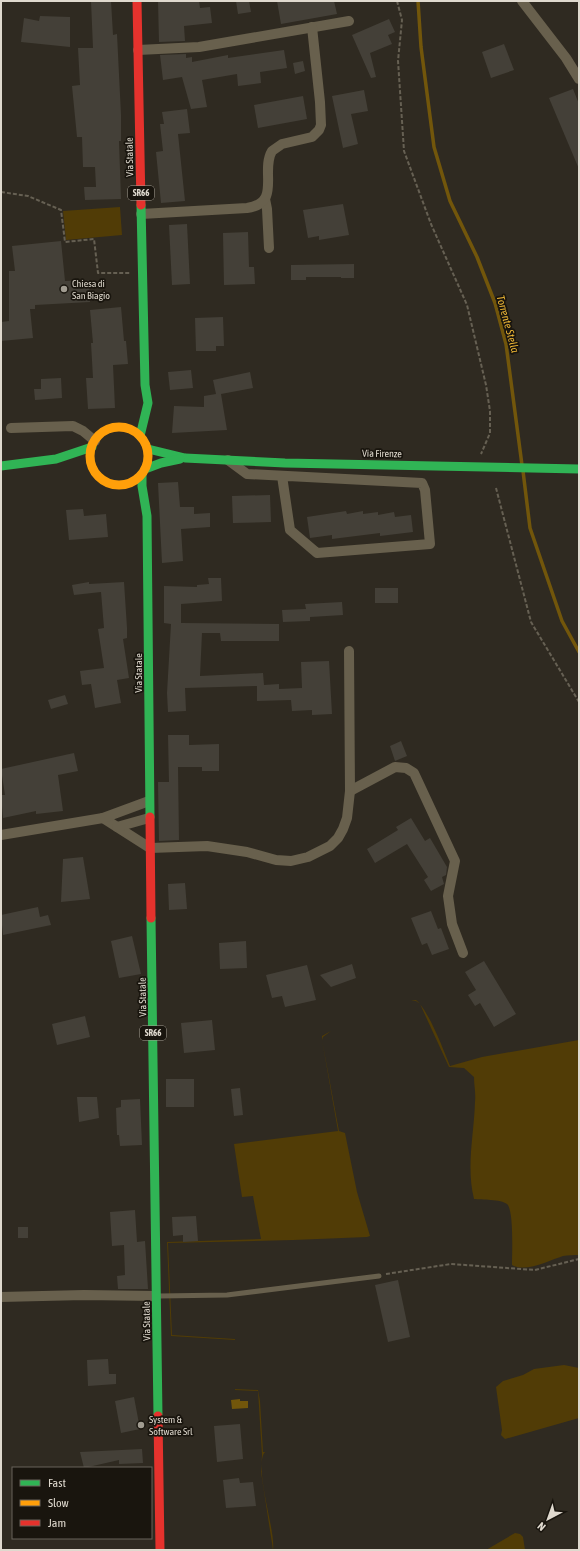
<svg xmlns="http://www.w3.org/2000/svg" width="580" height="1551" font-family="'Asap Condensed',sans-serif">
<rect width="100%" height="100%" fill="#2f2a21"/>
<g fill="#513c06">
<polygon points="120,207 122,235 66,240 63,211"/>
<path d="M416,1000c13,11 27,49 34,66l32,-9 97,-17v215c-5,0 -11,0 -16,1 -13,4 -37,17 -51,9 0,-11 2,-55 -5,-61 -6,-5 -26,-4 -33,-5 -8,-32 0,-64 1,-97 1,-8 -1,-17 -1,-25l-10,-9 -15,-1 -29,-63 -4,-3h-5l-80,30 -8,6 -1,3 17,91 6,2 12,59 13,44 -3,1 -74,3 -125,3 4,92 63,4v50l23,1 2,11 3,51h2c-12,14 11,79 8,98l-12,-78 1,-17 -4,-64 -23,-1v-50l-64,-4 -4,-94 94,-3 -8,-43 -11,1 -8,-53 104,-13 -16,-91v-4l9,-5 80,-30z"/>
<polygon points="564,1365 579,1368 579,1418 505,1439 501,1435 502,1430 496,1387 503,1381 523,1375 534,1369"/>
<polygon points="515,1533 520,1534 523,1537 525,1550 486,1550"/>
</g>
<polygon fill="#72560b" points="240,1399 240,1401 248,1401 248,1408 232,1409 231,1400"/>
<g fill="none" stroke-linecap="round" stroke-linejoin="round">
<g stroke="#72560b" stroke-width="3.5">
<polyline points="418,1 421,47 434,147 450,201 477,257 495,303 506,344 522,465"/>
<polyline points="523,471 530,528 562,621 579,652"/>
</g>
</g>
<g fill="#444038">
<polygon points="91,1 111,1 113,35 117,34 121,115 121,141 119,141 121,199 85,200 84,187 96,187 95,167 83,167 82,137 77,137 72,86 80,85 78,48 93,48"/>
<polygon points="158,1 199,1 200,8 210,7 212,23 184,26 185,41 159,42"/>
<polygon points="236,1 249,1 251,12 238,14"/>
<polygon points="277,1 334,1 337,14 281,24"/>
<polygon points="40,16 70,17 70,47 21,42 24,18 39,21"/>
<polygon points="389,19 395,32 388,35 392,44 370,53 376,77 371,78 352,35"/>
<polygon points="504,44 514,70 491,78 482,52"/>
<polygon points="284,50 287,68 260,72 261,83 238,86 237,74 202,80 207,107 191,109 182,77 163,80 160,55 186,54 186,58 192,57 192,62 228,55 228,58"/>
<polygon points="303,61 305,71 295,74 293,63"/>
<polygon points="573,89 579,104 579,169 549,98"/>
<polygon points="364,90 368,111 351,114 358,144 343,148 332,96"/>
<polygon points="303,96 307,119 258,128 254,105"/>
<polygon points="187,109 190,133 178,134 185,201 161,203 156,152 163,151 160,124 164,124 162,112"/>
<polygon points="343,204 349,235 319,240 319,236 308,238 303,210"/>
<polygon points="187,224 190,284 172,285 169,225"/>
<polygon points="248,232 249,267 254,267 255,284 224,285 223,233"/>
<polygon points="61,241 65,281 89,280 90,302 35,305 35,309 30,309 33,338 1,341 1,322 9,321 9,271 15,271 12,246"/>
<polygon points="354,264 354,278 341,278 341,277 306,277 306,280 291,280 291,265"/>
<polygon points="121,307 124,341 126,341 128,364 113,365 115,408 88,409 86,378 93,378 91,343 93,343 90,310"/>
<polygon points="223,317 224,346 216,346 216,351 196,351 195,318"/>
<polygon points="191,370 193,388 170,390 168,372"/>
<polygon points="250,372 253,388 221,394 227,430 172,433 174,406 204,407 204,396 216,394 213,380"/>
<polygon points="61,378 62,398 35,400 34,389 41,389 41,379"/>
<polygon points="178,482 180,507 194,507 194,514 210,513 210,527 181,529 183,561 162,563 158,483"/>
<polygon points="270,495 271,522 233,523 232,496"/>
<polygon points="83,509 84,516 106,514 108,537 69,540 66,510"/>
<polygon points="346,511 347,514 363,511 363,514 378,512 378,515 394,512 395,517 411,515 413,532 380,536 380,533 332,539 332,535 310,538 307,517"/>
<polygon points="208,578 221,578 222,601 181,604 181,623 279,624 279,641 221,641 220,633 202,633 200,676 263,673 264,685 279,684 279,689 302,688 301,662 329,661 332,714 312,715 312,710 292,711 291,700 257,701 257,686 185,688 186,711 168,712 167,693 171,624 164,623 164,586 197,587 197,585 209,584"/>
<polygon points="89,582 89,584 124,582 127,628 127,638 123,639 129,678 117,680 121,703 95,708 91,684 82,685 80,671 104,668 98,629 104,628 101,592 74,595 72,585"/>
<rect x="375" y="588" width="23" height="15"/>
<polygon points="342,602 343,615 310,617 310,621 283,622 282,610 306,609 305,604"/>
<polygon points="65,695 68,704 51,709 48,700"/>
<polygon points="168,735 189,735 189,745 219,744 219,771 202,771 202,767 178,767 179,840 159,841 158,782 169,782"/>
<polygon points="401,741 407,756 395,761 390,746"/>
<polygon points="74,753 78,771 58,775 63,811 36,814 36,811 3,818 1,795 5,795 1,769"/>
<polygon points="411,818 425,841 430,838 447,867 446,875 442,877 444,884 431,891 424,880 428,877 407,844 375,863 367,849 398,830 396,827"/>
<polygon points="83,857 90,899 61,902 63,859"/>
<polygon points="185,883 187,909 169,910 168,884"/>
<polygon points="38,907 40,917 48,915 51,925 3,935 1,915"/>
<polygon points="431,911 438,929 441,928 449,949 432,955 427,943 422,945 411,918"/>
<polygon points="132,936 141,974 119,978 111,941"/>
<polygon points="246,941 247,968 220,969 219,943"/>
<polygon points="484,961 516,1014 494,1027 480,1003 475,1006 468,995 476,990 465,972"/>
<polygon points="352,964 356,978 331,987 320,975"/>
<polygon points="307,965 316,1000 285,1007 282,996 272,998 266,975"/>
<polygon points="85,1016 90,1037 57,1045 52,1024"/>
<polygon points="212,1020 215,1050 184,1053 181,1023"/>
<rect x="166" y="1079" width="28" height="28"/>
<polygon points="240,1088 243,1115 234,1116 231,1089"/>
<polygon points="77,1097 97,1097 99,1118 79,1122"/>
<polygon points="140,1099 142,1145 120,1146 119,1135 117,1135 116,1108 121,1107 121,1100"/>
<polygon points="135,1210 137,1242 145,1241 148,1289 118,1289 117,1276 125,1275 124,1245 112,1246 110,1212"/>
<polygon points="196,1216 198,1241 183,1242 183,1235 173,1236 172,1217"/>
<rect x="18" y="1227" width="10" height="11"/>
<polygon points="398,1280 410,1337 388,1342 375,1285"/>
<polygon points="108,1359 109,1374 116,1374 116,1384 88,1386 87,1360"/>
<polygon points="134,1397 140,1429 121,1433 115,1401"/>
<polygon points="240,1424 243,1459 217,1462 214,1426"/>
<polygon points="142,1449 143,1463 119,1464 119,1460 84,1468 80,1452"/>
<polygon points="239,1478 240,1483 253,1482 256,1506 226,1508 223,1480"/>
</g>
<g fill="none" stroke-linecap="round" stroke-linejoin="round">
<g stroke="#666053" stroke-width="2" stroke-dasharray="4 2" stroke-linecap="butt">
<polyline points="397,1 402,20 398,61 404,151 431,224 467,305 486,385 490,411 490,433 481,454"/>
<polyline points="1,192 28,196 61,210 65,242 94,239 98,273 130,273"/>
<polyline points="496,488 531,622 579,702"/>
<polyline points="386,1274 451,1264 535,1270 579,1259"/>
</g>
<polyline stroke="#68604d" stroke-width="5" points="159,1296 227,1295 379,1276"/>
<g stroke="#68604d" stroke-width="10">
<polyline points="522,1 566,58 579,79"/>
<polyline points="138,50 199,47 349,21"/>
<polyline points="265,199 267,209 269,248"/>
<path d="M141,214l106,-6c35,-5 13,-37 25,-57l10,-7 30,-7 7,-7 2,-5 -1,-23 -8,-75"/>
<polyline points="11,428 73,426 83,431 95,441"/>
<polyline points="228,460 247,474 422,483 425,490 430,544 317,553 290,530 282,476"/>
<polyline points="350,791 395,767 406,768 414,773 455,861 448,896 452,924 463,953"/>
<polyline points="103,818 150,848 207,846 247,852 276,860 291,861 308,857 330,846 338,838 343,829 347,818 350,791 349,651"/>
<polyline points="117,827 149,818"/>
<polyline points="1,835 103,818 149,801"/>
<polyline points="1,1297 84,1295 156,1296"/>
</g>
<g stroke="#30b455" stroke-width="9">
<polyline points="140,436 148,403 145,385 141,205"/>
<polyline points="148,449 185,458 285,463 579,469"/>
<polyline points="1,466 56,459 92,447"/>
<polyline points="145,469 161,463 180,459"/>
<polyline points="142,474 142,486 147,516 150,817"/>
<polyline points="151,918 158,1416"/>
</g>
<circle stroke="#ff9f0a" stroke-width="9" cx="119" cy="456" r="29"/>
<g stroke="#e5322d" stroke-width="9">
<polyline points="137,1 141,205"/>
<polyline points="150,817 151,918"/>
<polyline points="158,1416 160,1550"/>
</g>
</g>
<g fill="#a19c91" stroke="#19150e" stroke-width="1.5">
<circle cx="64" cy="289" r="4"/>
<circle cx="141" cy="1425" r="4"/>
</g>
<g text-anchor="middle" stroke-width="3.5" stroke-linejoin="round" paint-order="stroke">
<g fill="#19150e" stroke="#a49e94" stroke-width="1">
<rect x="128" y="186" width="26" height="14" rx="3"/>
<rect x="140" y="1026" width="26" height="14" rx="3"/>
</g>
<g font-size="9" font-weight="bold" fill="#dfd9ce">
<text x="141" y="196">SR66</text>
<text x="153" y="1036">SR66</text>
</g>
<g font-size="10" fill="#dfd9ce" stroke="#19150e">
<text transform="translate(129 157) rotate(-91)" y="4">Via Statale</text>
<text transform="translate(382 453) rotate(1)" y="4">Via Firenze</text>
<text transform="translate(138 673) rotate(-90)" y="4">Via Statale</text>
<text transform="translate(142 997) rotate(-91)" y="4">Via Statale</text>
<text transform="translate(146 1321) rotate(-91)" y="4">Via Statale</text>
</g>
<g font-size="10" fill="#dfd9ce" stroke="#19150e" text-anchor="start">
<text x="72" y="287">Chiesa di<tspan x="72" dy="12">San Biagio</tspan></text>
<text x="149" y="1423">System &amp;<tspan x="149" dy="12">Software Srl</tspan></text>
</g>
<g font-size="11" font-style="italic" fill="#f0b836" stroke="#19150e">
<text transform="translate(508 324) rotate(75)" y="4">Torrente Stella</text>
</g>
</g>
<rect width="580" height="1551" fill="none" stroke="#dfd9ce" stroke-width="4"/>
<rect x="12" y="1467" width="140" height="72" fill="#19150e" stroke="#68635b"/>
<rect x="20" y="1480" width="20" height="6" fill="#30b455" stroke="#68635b"/>
<text x="48" y="1487" font-size="12" fill="#dfd9ce">Fast</text>
<rect x="20" y="1500" width="20" height="6" fill="#ff9f0a" stroke="#68635b"/>
<text x="48" y="1507" font-size="12" fill="#dfd9ce">Slow</text>
<rect x="20" y="1520" width="20" height="6" fill="#e5322d" stroke="#68635b"/>
<text x="48" y="1527" font-size="12" fill="#dfd9ce">Jam</text>
<g transform="translate(548 1519) rotate(221)" stroke="#19150e" stroke-width="3" paint-order="stroke">
<path d="M0-3L7 15L0 10L-7 15Z" fill="#dfd9ce"/>
<text y="-6" font-size="11" font-weight="bold" text-anchor="middle" fill="#dfd9ce">N</text>
</g>
</svg>
